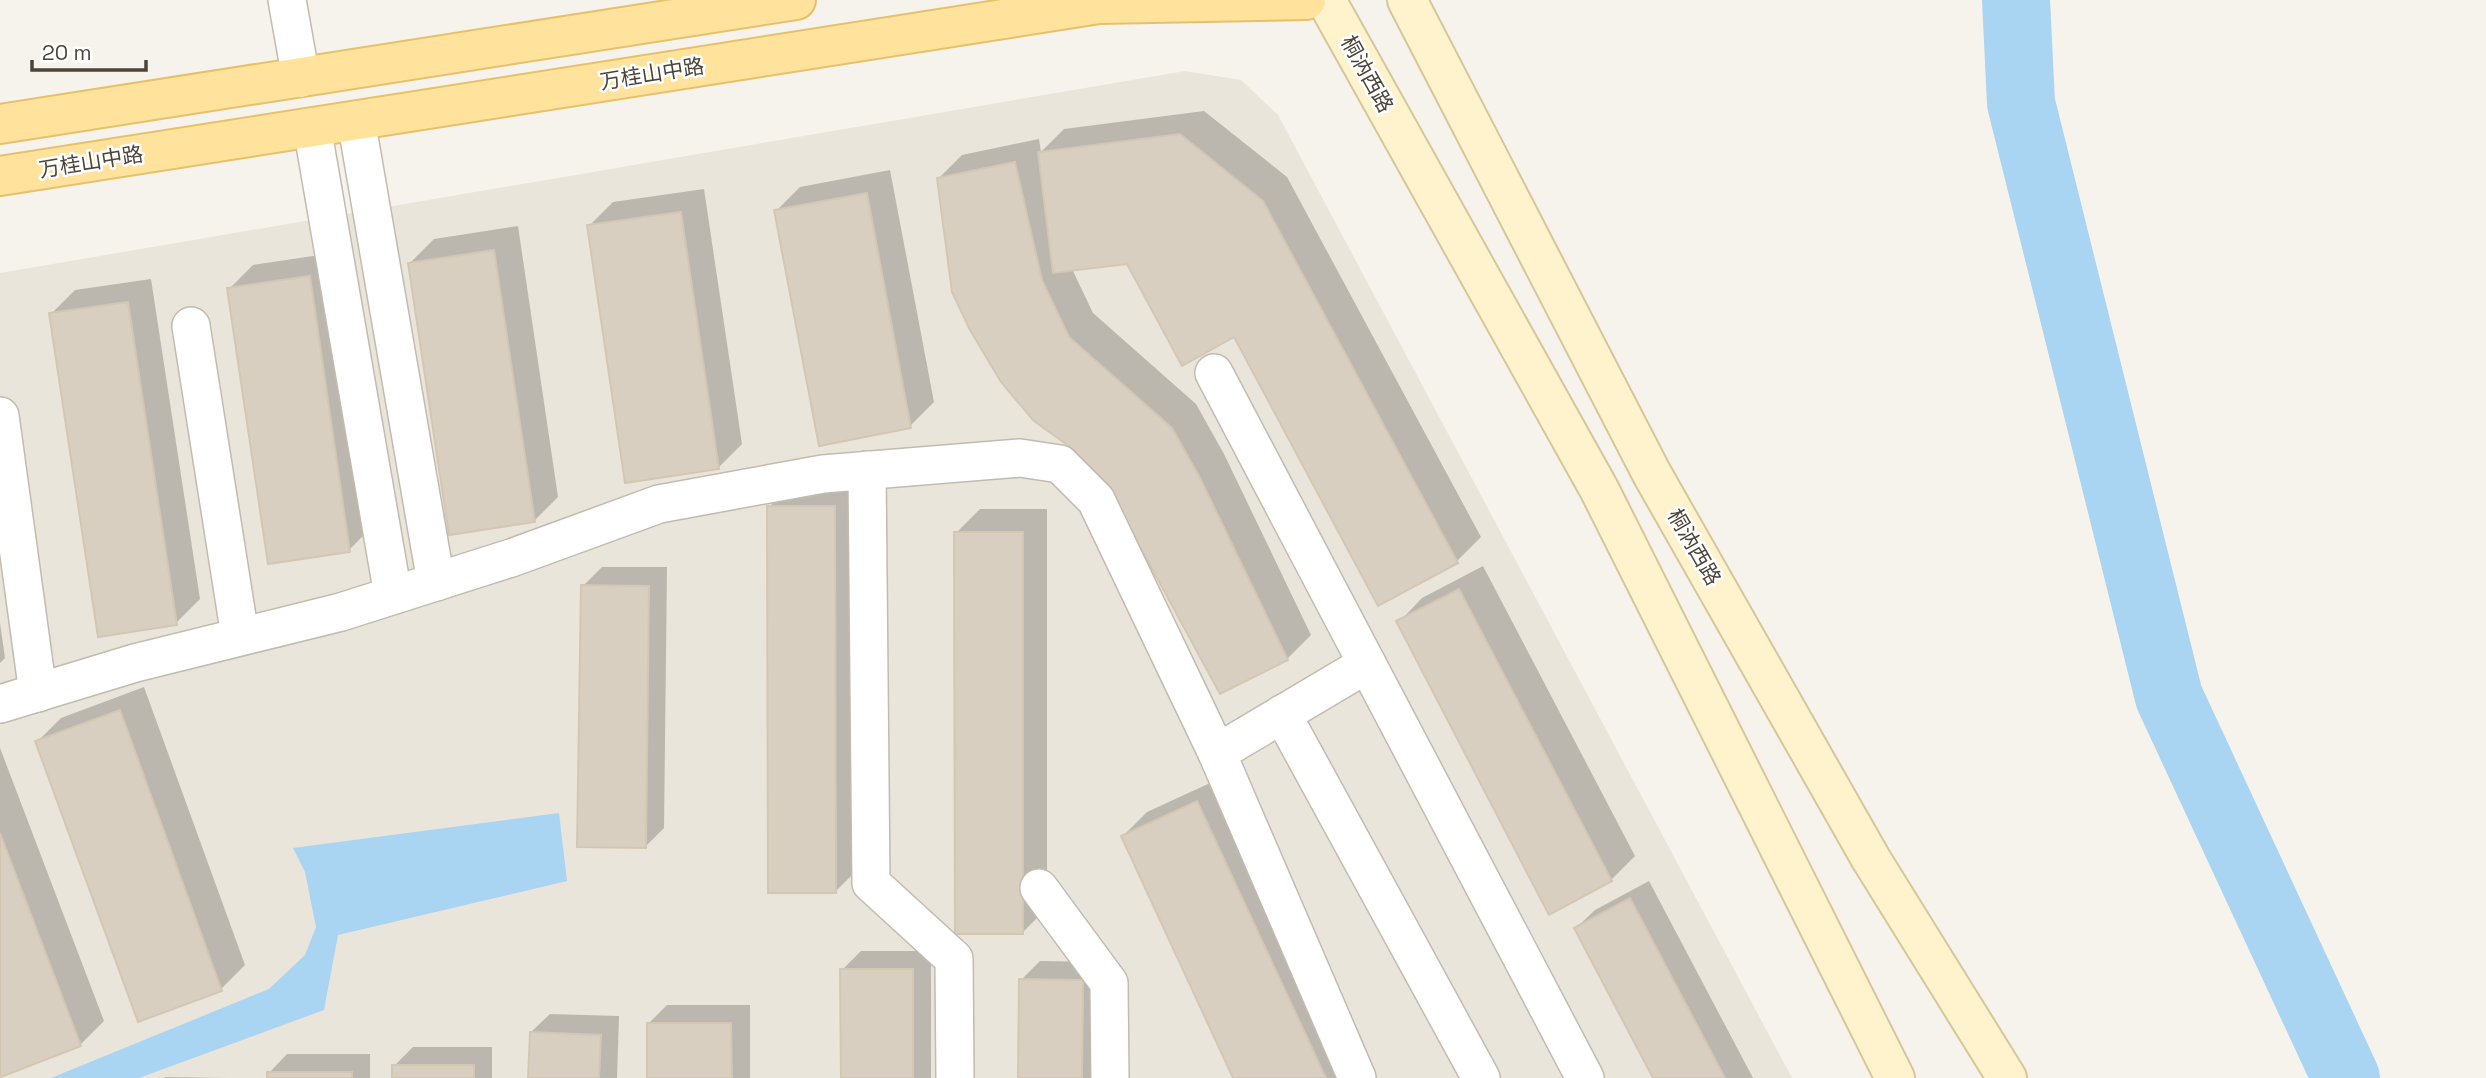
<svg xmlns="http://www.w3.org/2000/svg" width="2486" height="1078" font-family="'Space Grotesk','Noto Sans SC',sans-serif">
<rect width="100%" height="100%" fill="#f6f3ec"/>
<polygon fill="#eae5da" points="1185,71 1241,80 1278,115 1792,1078 0,1078 0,273"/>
<polygon fill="#a9d4f2" points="559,813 567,881 338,935 324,1010 139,1078 51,1078 269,989 305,955 316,927 305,872 293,848"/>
<g fill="#0003">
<polygon points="1204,111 1287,177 1481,537 1457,561 1234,334 1128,262 1072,269 1093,313 1196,404 1224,454 1311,635 1287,659 938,179 962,155 1039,139 1041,152 1064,129"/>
<polygon points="890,170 934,402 910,426 776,211 800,187"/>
<polygon points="704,189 742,444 718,468 589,226 613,202"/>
<polygon points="518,226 558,497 534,521 410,263 434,239"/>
<polygon points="333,253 373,526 349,550 229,289 253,265"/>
<polygon points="151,279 200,599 176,623 51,314 75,290"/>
<polygon points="793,483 859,483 859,868 835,892 769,507"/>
<polygon points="980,509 1047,509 1047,908 1023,932 956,533"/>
<polygon points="1483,566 1635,856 1611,880 1399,622 1422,598"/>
<polygon points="602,567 667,567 664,828 645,847 583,586"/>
<polygon points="0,623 5,658 0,663"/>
<polygon points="144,687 245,965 221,989 139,1019 37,742 61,718"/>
<polygon points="0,748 104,1021 80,1045 0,1069"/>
<polygon points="1221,778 1360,1078 1235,1078 1123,836 1147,812"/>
<polygon points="1649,881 1753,1078 1655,1078 1576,928 1595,910"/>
<polygon points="861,951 931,951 931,1078 842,1078 842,970"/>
<polygon points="1040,961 1102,962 1100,1078 1020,1078 1021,980"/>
<polygon points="667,1005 750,1005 750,1078 649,1078 648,1024"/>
<polygon points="550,1014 619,1016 617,1078 529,1078 531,1032"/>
<polygon points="413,1047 492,1047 492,1078 394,1078 394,1066"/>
<polygon points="287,1054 370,1054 370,1078 269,1078 269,1073"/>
<polygon points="165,1077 227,1078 164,1078"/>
</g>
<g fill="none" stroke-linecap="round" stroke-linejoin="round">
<polyline stroke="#a9d4f2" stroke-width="68" points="2016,0 2021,103 2169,697 2346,1078"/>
</g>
<g fill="#d8cfc1" stroke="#d3c7b4" stroke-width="2">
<polygon points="1180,134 1263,201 1458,563 1378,606 1234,337 1182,366 1127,264 1053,273 1038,152"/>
<polygon points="1015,162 1042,280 1069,337 1172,428 1200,478 1288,660 1220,694 1125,519 1073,449 1034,421 1001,382 970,330 952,292 937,178"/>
<polygon points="867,193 911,428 819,446 774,210"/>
<polygon points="681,212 719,469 625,483 587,225"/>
<polygon points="494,250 535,522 449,535 408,263"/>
<polygon points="310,276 350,552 268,564 227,288"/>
<polygon points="128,302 177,625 98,637 49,313"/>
<polygon points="767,506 835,506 836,893 768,893"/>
<polygon points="954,532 1023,532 1023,934 955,934"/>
<polygon points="581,585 649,586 646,848 577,847"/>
<polygon points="1459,589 1612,881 1549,915 1396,621"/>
<polygon points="120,710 222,991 138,1022 35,741"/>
<polygon points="1197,801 1326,1078 1233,1078 1121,836"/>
<polygon points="0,833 81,1046 1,1077 0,1074"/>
<polygon points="1630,898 1725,1078 1653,1078 1574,928"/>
<polygon points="840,969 913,969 913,1078 841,1078"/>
<polygon points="1019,979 1083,980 1082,1078 1018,1078"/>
<polygon points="647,1023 731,1023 732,1078 647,1078"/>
<polygon points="530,1032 601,1035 599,1078 528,1078"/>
<rect x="392" y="1065" width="82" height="13"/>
<rect x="267" y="1072" width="85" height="6"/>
</g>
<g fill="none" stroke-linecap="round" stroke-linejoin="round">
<defs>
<g id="street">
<polyline points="287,0 301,78"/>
<polyline points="356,120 436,582"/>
<polyline points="312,127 393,595"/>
<polyline points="191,326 240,636"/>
<polyline points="1214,373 1585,1078"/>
<polyline points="0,416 38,693"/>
<polyline points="867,470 871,883 954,959 955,1078"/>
<polyline points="0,704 135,663 341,612 511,558 659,504 823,474 1020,458 1060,464 1096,500 1217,753 1357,1078"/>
<polyline points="1282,714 1481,1078"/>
<polyline points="1217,753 1367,664"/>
<polyline points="1039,888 1109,983 1110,1078"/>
</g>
<g id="secondary">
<polyline points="1326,0 1599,489 1895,1078"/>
<polyline points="1407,0 1652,474 1871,859 2007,1078"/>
</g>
<g id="primary">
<polyline points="0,124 796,0"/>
<polyline points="0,176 1099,4 1306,0"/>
</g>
</defs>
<use href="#street" stroke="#c2bbae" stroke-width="40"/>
<use href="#secondary" stroke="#d6c79b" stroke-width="42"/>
<use href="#primary" stroke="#e6c16a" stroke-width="42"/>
<use href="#street" stroke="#fff" stroke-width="37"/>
<use href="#secondary" stroke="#fff3cd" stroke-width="38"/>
<use href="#primary" stroke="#ffe39c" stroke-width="38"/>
</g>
<g text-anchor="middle" stroke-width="5" stroke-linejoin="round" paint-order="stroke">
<g font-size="21" fill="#4b4439" stroke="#fff">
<text transform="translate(652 74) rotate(-9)" y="7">万桂山中路</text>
<text transform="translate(1367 74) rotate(61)" y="7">桐汭西路</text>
<text transform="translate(91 162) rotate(-9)" y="7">万桂山中路</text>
<text transform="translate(1694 547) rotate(60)" y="7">桐汭西路</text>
</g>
</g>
<path d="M32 60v10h114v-10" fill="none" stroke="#4b4439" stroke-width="3.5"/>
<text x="42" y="60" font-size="21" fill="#4b4439" stroke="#ffffff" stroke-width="5" paint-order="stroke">20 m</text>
</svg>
